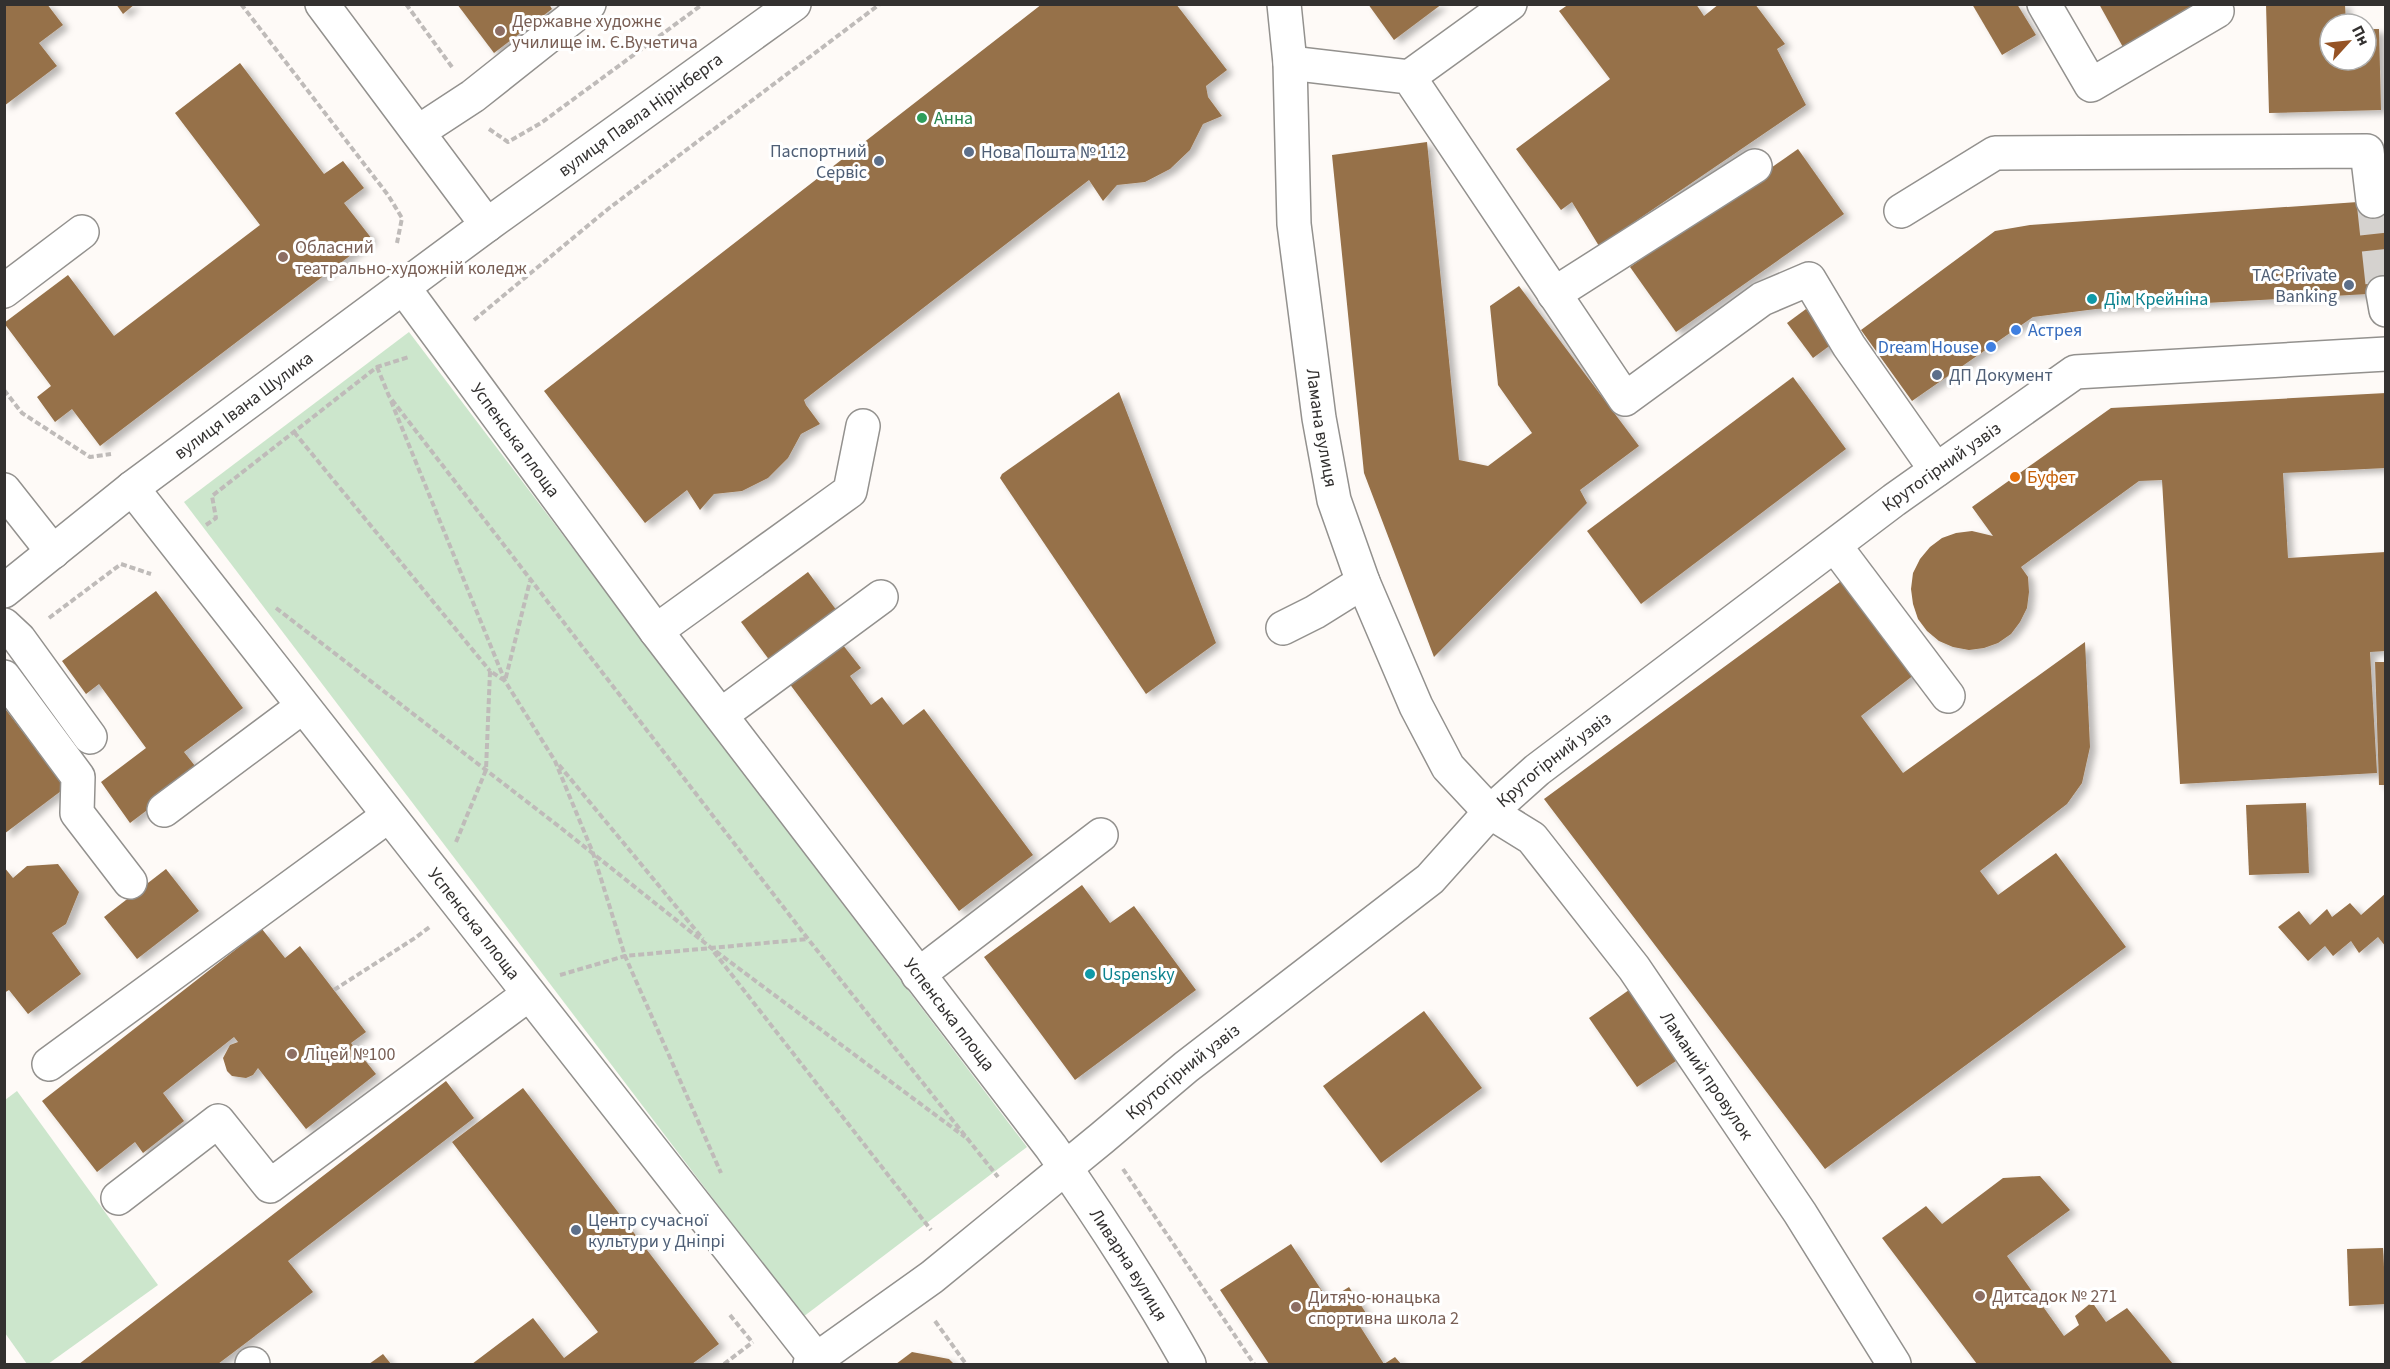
<svg xmlns="http://www.w3.org/2000/svg" width="2390" height="1369" font-family="'Source Sans 3',sans-serif">
<defs>
<filter id="shadow"><feDropShadow dx="6" dy="4" stdDeviation="3" flood-color="#0004"/></filter>
</defs>
<rect width="100%" height="100%" fill="#fefaf7"/>
<g fill="#cce6cc">
<polygon points="409,332 1027,1147 803,1317 184,502"/>
<polygon points="17,1091 158,1285 48,1364 27,1364 5,1333 5,1100"/>
</g>
<g fill="#967149" filter="url(#shadow)">
<polygon points="4,4 47,4 63,25 39,43 57,66 4,106"/>
<polygon points="116,4 135,4 123,14"/>
<polygon points="457,4 549,4 552,9 494,53"/>
<polygon points="1042,4 1176,4 1227,70 1206,86 1208,97 1222,116 1203,124 1190,150 1170,169 1145,182 1117,185 1103,201 1089,180 804,400 806,405 820,424 801,434 788,458 768,478 742,491 714,494 700,510 687,490 645,523 544,391"/>
<polygon points="1368,4 1442,4 1394,40"/>
<polygon points="1569,4 1696,4 1704,16 1719,4 1755,4 1785,44 1777,49 1806,105 1599,246 1572,202 1561,210 1516,149 1610,79 1559,11"/>
<polygon points="1972,4 2017,4 2036,35 2002,55"/>
<polygon points="2099,4 2193,4 2195,8 2124,49"/>
<polygon points="2266,4 2345,4 2346,24 2330,24 2330,60 2366,60 2366,29 2379,29 2381,110 2269,113"/>
<polygon points="240,63 324,174 343,161 364,188 344,203 372,239 100,446 72,409 55,422 37,397 51,386 4,323 68,275 114,336 260,225 175,113"/>
<polygon points="1427,142 1459,460 1488,466 1532,433 1498,385 1490,306 1519,286 1639,446 1580,490 1587,503 1434,657 1364,473 1332,155"/>
<polygon points="1798,149 1844,214 1676,332 1630,267"/>
<polygon points="2386,200 2386,293 2096,309 2033,317 1912,401 1861,330 1995,231 2030,225"/>
<polygon points="1806,309 1832,344 1813,358 1787,323"/>
<polygon points="1793,377 1846,449 1641,604 1587,531"/>
<polygon points="1119,392 1216,643 1146,694 1000,478 1002,474"/>
<polygon points="2386,393 2386,468 2283,473 2288,558 2386,552 2386,651 2370,652 2377,773 2180,784 2162,480 2139,481 2021,567 2028,577 2029,592 2027,608 2020,622 2011,634 1998,643 1984,648 1969,650 1953,647 1939,641 1927,631 1918,619 1913,604 1911,589 1913,573 1920,559 1930,547 1942,538 1956,533 1972,531 1993,536 1972,507 2111,408"/>
<polygon points="808,572 840,615 773,665 741,622"/>
<polygon points="1848,576 1919,671 1861,716 1903,773 2085,642 2090,747 2082,783 2067,804 1980,871 1998,895 2056,853 2126,947 1825,1169 1544,799"/>
<polygon points="156,591 243,708 184,752 199,771 130,823 101,782 146,748 99,684 86,694 62,661"/>
<polygon points="839,640 861,668 850,676 871,705 882,697 903,725 924,709 1033,855 959,911 786,679"/>
<polygon points="2375,662 2386,662 2386,785 2379,785"/>
<polygon points="4,707 65,788 4,834"/>
<polygon points="2306,803 2309,873 2249,875 2246,805"/>
<polygon points="58,864 79,892 66,924 52,933 81,974 28,1014 9,990 4,993 4,867 13,878 27,866"/>
<polygon points="166,869 199,911 137,959 104,917"/>
<polygon points="1082,885 1110,923 1134,906 1196,990 1075,1080 984,957"/>
<polygon points="2386,893 2386,947 2378,937 2359,953 2351,941 2333,956 2325,946 2308,961 2278,927 2299,911 2310,925 2327,909 2332,917 2350,903 2361,915"/>
<polygon points="262,929 285,958 300,946 366,1032 351,1043 376,1074 306,1129 258,1068 253,1075 246,1078 232,1076 227,1071 223,1058 230,1045 238,1042 234,1037 163,1093 184,1121 143,1153 135,1142 97,1172 42,1101"/>
<polygon points="1629,990 1676,1061 1637,1087 1589,1018"/>
<polygon points="1424,1011 1482,1088 1381,1163 1323,1086"/>
<polygon points="446,1081 474,1118 288,1261 313,1292 218,1364 79,1364"/>
<polygon points="523,1088 719,1344 692,1364 472,1364 533,1318 564,1358 598,1332 452,1142"/>
<polygon points="2040,1176 2070,1210 2007,1256 2064,1336 2079,1325 2075,1316 2092,1302 2106,1322 2127,1308 2173,1364 1977,1364 1882,1238 1926,1206 1942,1224 2003,1178"/>
<polygon points="1291,1244 1328,1300 1349,1287 1366,1313 1356,1320 1384,1364 1395,1357 1401,1364 1269,1364 1220,1290"/>
<polygon points="2383,1248 2386,1304 2349,1306 2347,1249"/>
<polygon points="912,1352 949,1359 954,1364 896,1364"/>
<polygon points="383,1354 391,1364 369,1364"/>
</g>
<g fill="none" stroke-linecap="round" stroke-linejoin="round">
<polyline stroke="#d5d2cf" stroke-width="33" stroke-dasharray="33 16" stroke-linecap="butt" points="2373,201 2383,293"/>
<defs>
<g id="minor">
<polyline points="322,4 487,225"/>
<path id="s1" d="M1284,4l6,59 4,161 25,194 15,82 29,82 53,124 32,61 42,45 42,26 102,130 166,245 94,151"/>
<polyline points="2044,4 2091,85 2217,11 2214,4"/>
<polyline points="1290,63 1409,77 1625,399 1762,299 1809,279 1849,346 1936,470"/>
<polyline points="1409,77 1510,4"/>
<polyline points="418,132 473,96 589,4"/>
<polyline points="1901,211 1995,153 2367,151 2373,201"/>
<path id="s2" d="M403,287l253,344 395,516c49,70 96,142 138,217"/>
<polyline points="4,291 82,232"/>
<polyline points="2383,293 2386,310"/>
<polyline points="1554,294 1755,166"/>
<path id="s3" d="M132,488l685,872"/>
<polyline points="4,490 53,552"/>
<polyline points="1835,546 1948,696"/>
<path id="s4" d="M4,591l128,-103 355,-263 307,-221"/>
<polyline points="4,625 19,639 90,737"/>
<polyline points="1283,628 1315,612 1363,582"/>
<polyline points="656,631 850,491 863,426"/>
<polyline points="4,677 78,777 77,813 130,882"/>
<polyline points="721,715 881,597"/>
<polyline points="164,810 302,707"/>
<polyline points="918,975 1101,835"/>
<polyline points="49,1064 388,816"/>
<polyline points="118,1198 218,1121 270,1186 529,994"/>
<polyline points="252,1364 253,1364"/>
<path id="s5" d="M810,1364l122,-87 170,-139 84,-71 244,-188 60,-67 47,-42 357,-270 181,-128 311,-18"/>
</g>
</defs>
<use href="#minor" stroke="#93918e" stroke-width="36"/>
<g stroke="#bfbbb9" stroke-width="4" stroke-dasharray="6 3" stroke-linecap="butt">
<polyline points="241,4 388,195 402,218 397,243"/>
<polyline points="406,4 452,67"/>
<polyline points="489,129 508,142 541,123 703,4"/>
<polyline points="474,320 608,209 880,4"/>
<polyline points="377,367 389,396 808,939 998,1177"/>
<polyline points="4,390 22,413 90,457 111,454"/>
<polyline points="391,401 505,681 555,761 593,853 625,956 721,1173"/>
<polyline points="294,432 490,671"/>
<polyline points="206,525 216,518 212,496 377,367 409,357"/>
<polyline points="276,608 561,828 710,947 965,1137"/>
<polyline points="49,618 121,564 151,574"/>
<polyline points="559,765 703,939"/>
<polyline points="456,842 486,770 490,671 505,681 530,581"/>
<polyline points="714,952 931,1230"/>
<polyline points="560,975 625,956 808,939"/>
<polyline points="334,990 415,938 431,926"/>
<polyline points="1123,1169 1254,1364"/>
<polyline points="730,1315 752,1342"/>
<polyline points="935,1321 966,1364"/>
<polyline points="724,1364 753,1342"/>
</g>
<use href="#minor" stroke="#fff" stroke-width="33"/>
</g>
<g fill="#8d6e63" stroke="#fff" stroke-width="2">
<circle cx="500" cy="31" r="6"/>
<circle cx="283" cy="257" r="6"/>
<circle cx="292" cy="1054" r="6"/>
<circle cx="1980" cy="1296" r="6"/>
<circle cx="1296" cy="1307" r="6"/>
</g>
<circle fill="#2e9e5b" stroke="#fff" stroke-width="2" cx="922" cy="118" r="6"/>
<g fill="#5c6f8a" stroke="#fff" stroke-width="2">
<circle cx="969" cy="152" r="6"/>
<circle cx="879" cy="161" r="6"/>
<circle cx="2349" cy="285" r="6"/>
<circle cx="1937" cy="375" r="6"/>
<circle cx="576" cy="1230" r="6"/>
</g>
<g fill="#0f9aa8" stroke="#fff" stroke-width="2">
<circle cx="2092" cy="299" r="6"/>
<circle cx="1090" cy="974" r="6"/>
</g>
<g fill="#3f7fe0" stroke="#fff" stroke-width="2">
<circle cx="2016" cy="330" r="6"/>
<circle cx="1991" cy="347" r="6"/>
</g>
<circle fill="#e8710a" stroke="#fff" stroke-width="2" cx="2015" cy="477" r="6"/>
<g text-anchor="middle" stroke-width="6" stroke-linejoin="round" paint-order="stroke">
<g font-size="18" fill="#785e54" stroke="#fff" text-anchor="start">
<text x="512" y="27">Державне художнє<tspan x="512" dy="21">училище ім. Є.Вучетича</tspan></text>
<text x="295" y="253">Обласний<tspan x="295" dy="21">театрально-художній коледж</tspan></text>
<text x="304" y="1060">Ліцей №100</text>
<text x="1992" y="1302">Дитсадок № 271</text>
<text x="1308" y="1303">Дитячо-юнацька<tspan x="1308" dy="21">спортивна школа 2</tspan></text>
</g>
<g font-size="18" fill="#333130" stroke="#fff">
<text dy="6" stroke="none"><textPath href="#s4" startOffset="795">вулиця Павла Нірінберга</textPath></text>
<text dy="6" stroke="none"><textPath href="#s4" startOffset="303">вулиця Івана Шулика</textPath></text>
<text dy="6" stroke="none"><textPath href="#s1" startOffset="426">Ламана вулиця</textPath></text>
<text dy="6" stroke="none"><textPath href="#s2" startOffset="190">Успенська площа</textPath></text>
<text dy="6" stroke="none"><textPath href="#s5" startOffset="1446">Крутогірний узвіз</textPath></text>
<text dy="6" stroke="none"><textPath href="#s5" startOffset="960">Крутогірний узвіз</textPath></text>
<text dy="6" stroke="none"><textPath href="#s3" startOffset="554">Успенська площа</textPath></text>
<text dy="6" stroke="none"><textPath href="#s2" startOffset="910">Успенська площа</textPath></text>
<text dy="6" stroke="none"><textPath href="#s5" startOffset="474">Крутогірний узвіз</textPath></text>
<text dy="6" stroke="none"><textPath href="#s1" startOffset="1196">Ламаний провулок</textPath></text>
<text dy="6" stroke="none"><textPath href="#s2" startOffset="1218">Ливарна вулиця</textPath></text>
</g>
<g font-size="18" fill="#27864d" stroke="#fff" text-anchor="start">
<text x="934" y="124">Анна</text>
</g>
<g font-size="18" fill="#4e5e75" stroke="#fff" text-anchor="start">
<text x="867" y="157" text-anchor="end">Паспортний<tspan x="867" dy="21">Сервіс</tspan></text>
<text x="981" y="158">Нова Пошта № 112</text>
<text x="2337" y="281" text-anchor="end">TAC Private<tspan x="2337" dy="21">Banking</tspan></text>
<text x="1949" y="381">ДП Документ</text>
<text x="588" y="1226">Центр сучасної<tspan x="588" dy="21">культури у Дніпрі</tspan></text>
</g>
<g font-size="18" fill="#0d838f" stroke="#fff" text-anchor="start">
<text x="2104" y="305">Дім Крейніна</text>
<text x="1102" y="980">Uspensky</text>
</g>
<g font-size="18" fill="#366cbe" stroke="#fff" text-anchor="start">
<text x="2028" y="336">Астрея</text>
<text x="1979" y="353" text-anchor="end">Dream House</text>
</g>
<g font-size="18" fill="#c56008" stroke="#fff" text-anchor="start">
<text x="2027" y="483">Буфет</text>
</g>
</g>
<rect width="2390" height="1369" fill="none" stroke="#333130" stroke-width="12"/>
<g transform="translate(2348 42) rotate(63)"><circle r="28" fill="#ffffff" stroke="#adadac" stroke-width="1.5"/>
<path d="M0-4.5L10 22L0 15L-10 22Z" fill="#965324"/>
<text y="-9" font-size="16" font-weight="bold" text-anchor="middle" fill="#333130">Пн</text>
</g>
</svg>
